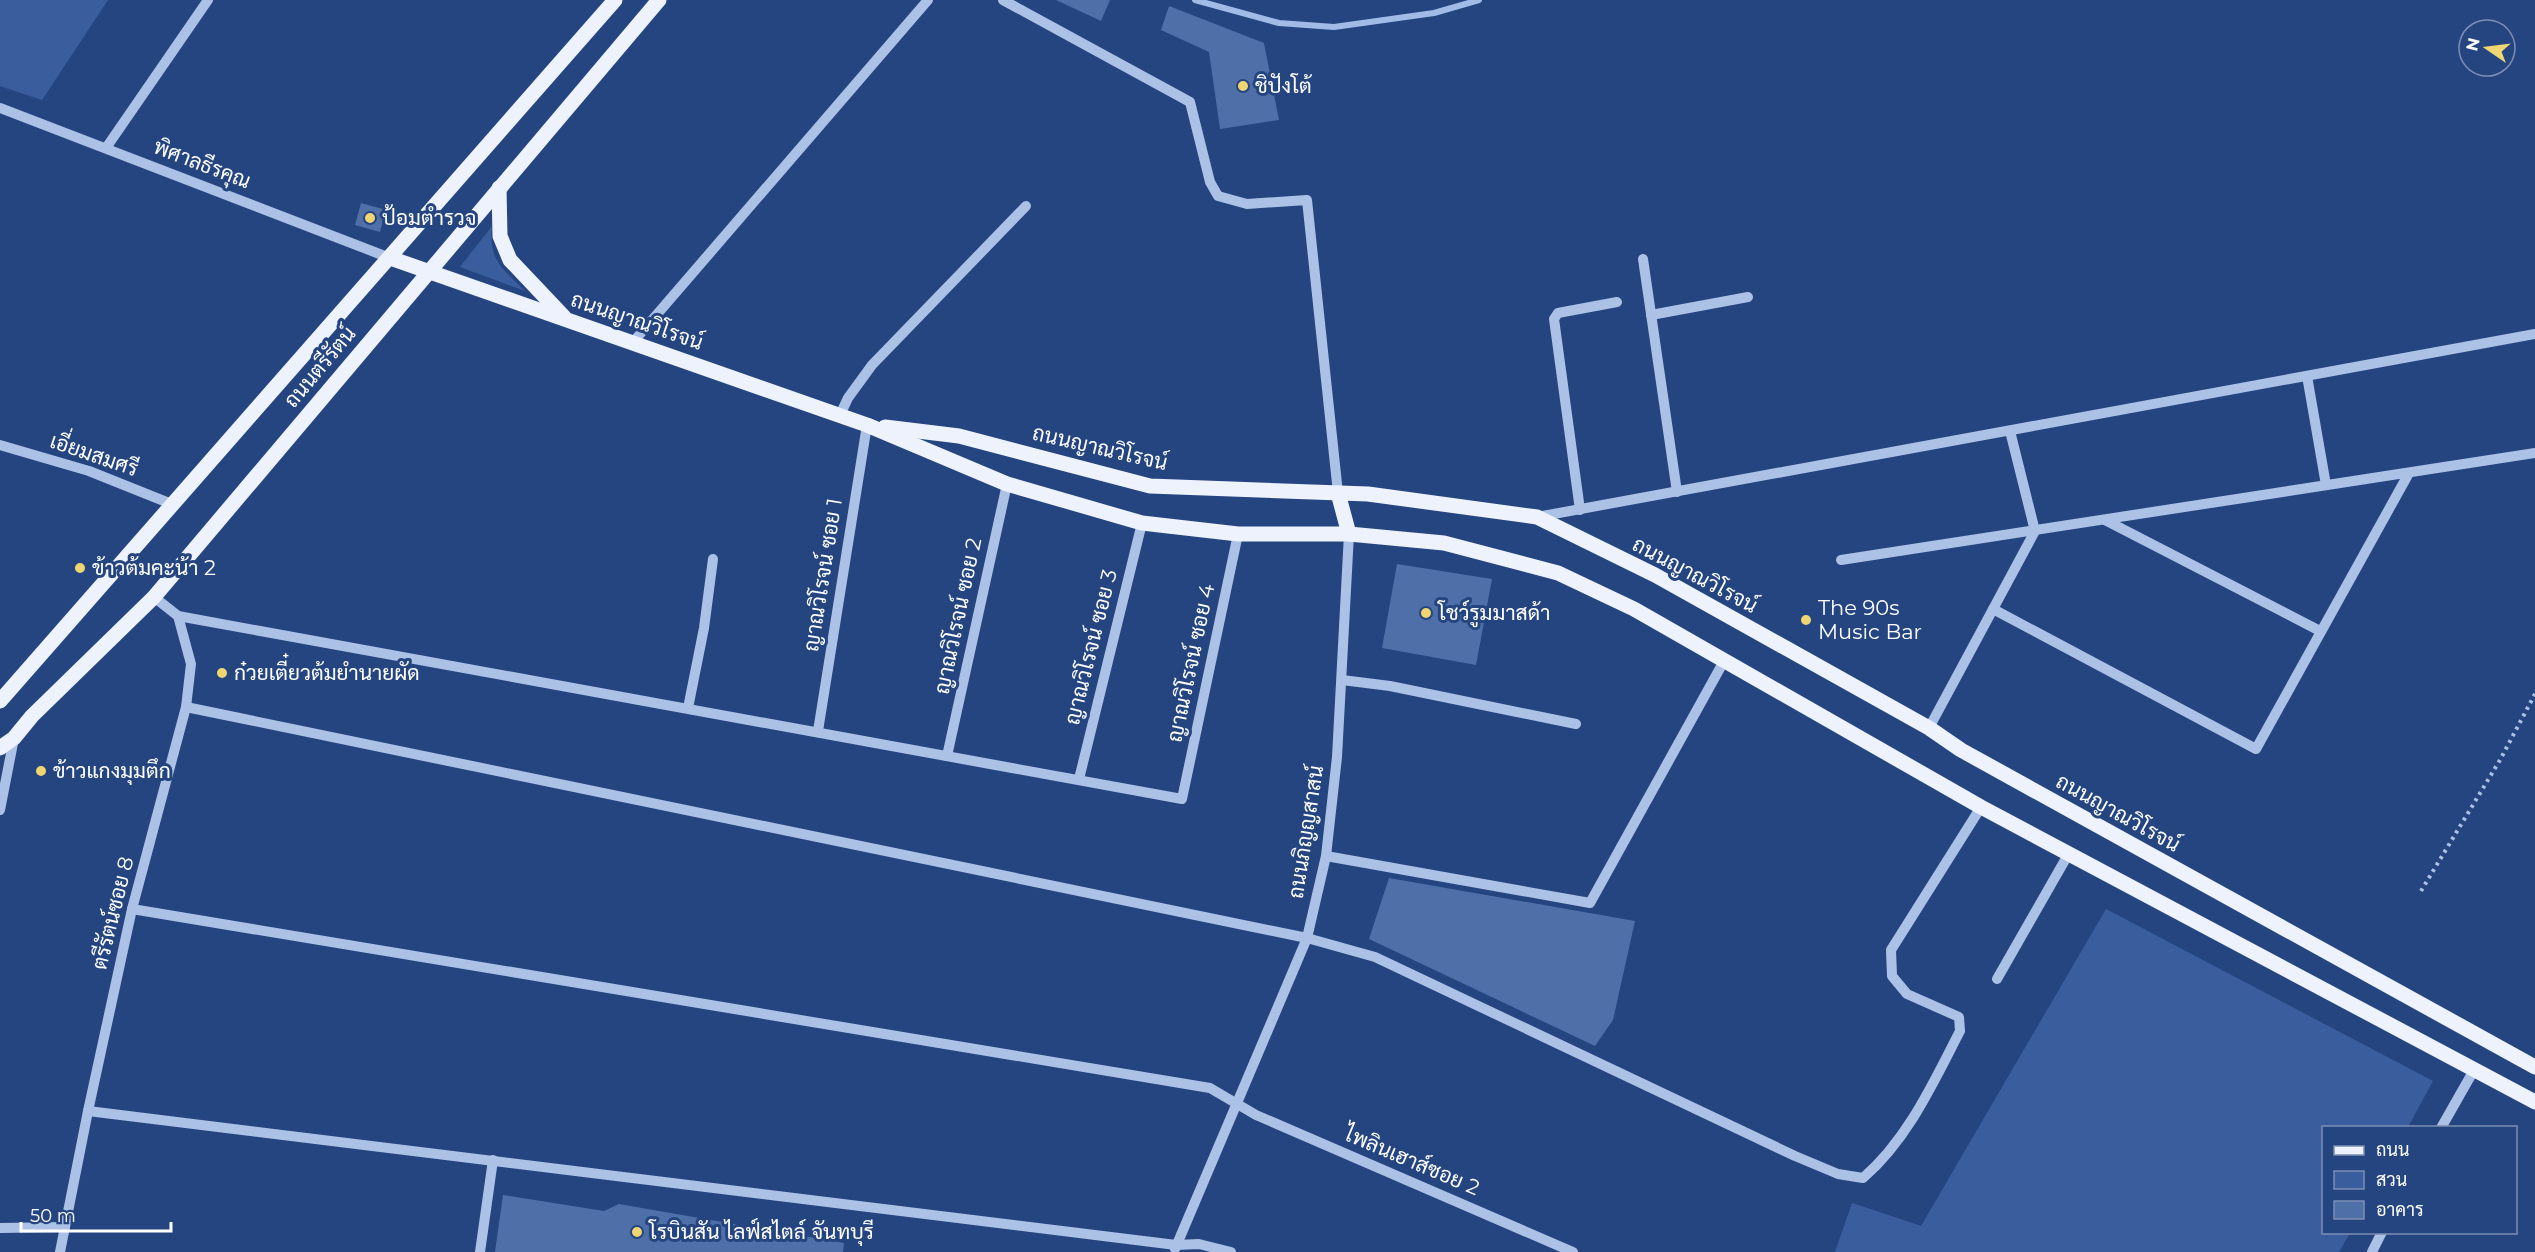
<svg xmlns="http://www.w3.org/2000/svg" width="2535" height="1252" font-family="Montserrat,Sarabun,sans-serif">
<rect width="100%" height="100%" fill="#254580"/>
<g fill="#3a5e9d">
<polygon points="0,0 108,0 42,100 0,86"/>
<path d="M492,226c-4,34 11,43 33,65l-65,-24z"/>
<polygon points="2106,909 2433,1081 2408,1127 2324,1128 2324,1232 2350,1233 2339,1252 1835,1252 1852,1203 1921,1226"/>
</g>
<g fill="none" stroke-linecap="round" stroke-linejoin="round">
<polyline stroke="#a1bbe7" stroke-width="6" points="1195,0 1279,23 1334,27 1434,13 1479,0"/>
</g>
<g fill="#4e6fa8">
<polygon points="1056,0 1110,0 1101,21"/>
<polygon points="1169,6 1264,43 1279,120 1220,129 1209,52 1161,30"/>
<polygon points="361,203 386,210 380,232 355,225"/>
<polygon points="1397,564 1492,579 1476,665 1382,648"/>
<polygon points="1389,878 1635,921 1613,1020 1595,1046 1369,939"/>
<polygon points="503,1195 604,1211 619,1204 844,1243 843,1252 495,1252"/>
</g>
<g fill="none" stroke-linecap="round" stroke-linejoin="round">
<polyline stroke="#acc1e6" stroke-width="4" stroke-dasharray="3 4.5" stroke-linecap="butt" points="2421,891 2500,760 2535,694"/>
<g stroke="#acc1e6" stroke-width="10">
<polyline points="1003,0 1190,102 1210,182 1218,196 1247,204 1307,200 1338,493"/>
<polyline points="0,108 390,258"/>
<polyline points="106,148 208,0"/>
<polyline points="1643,259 1677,492"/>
<polyline points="1651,315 1748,297"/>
<polyline points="634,341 928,0"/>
<polyline points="2307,376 2326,485"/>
<polyline points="840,415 848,398 872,365 1026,206"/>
<polyline points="0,445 89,471 174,505"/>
<polyline points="1580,510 1554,319 1558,313 1617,302"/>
<polyline points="1537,517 2535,334"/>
<polyline points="2105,520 2320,631"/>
<polyline points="1841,560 2535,453"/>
<polyline points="1993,609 2256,749 2409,473"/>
<polyline points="178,616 1182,799 1238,534"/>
<polyline points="1342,680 1390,686 1576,724"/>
<path d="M186,707l1121,231 68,19 420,199 43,18 25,4c45,-39 70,-95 97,-147l-1,-14 -52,-23 -15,-18 -1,-26 90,-143"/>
<polyline points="688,708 704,628 713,559"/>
<polyline points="1929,728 2035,531 2010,431"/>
<polyline points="818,731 867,425"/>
<polyline points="947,756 1007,484"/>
<polyline points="1079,779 1142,523"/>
<polyline points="0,810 14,738"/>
<polyline points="1326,856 1590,903 1724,661"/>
<polyline points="132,909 1210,1088 1256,1115 1573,1252"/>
<polyline points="1997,979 2069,853"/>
<polyline points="88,1111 1176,1245 1199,1244 1231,1252"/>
<polyline points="2441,1128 2474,1070"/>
<polyline points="0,1228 65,1227"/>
<polyline points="1175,1249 1307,938 1326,856 1337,757 1349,534"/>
<polyline points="60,1252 88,1111 132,909 186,707 191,664 178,616 154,597"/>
<polyline points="480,1252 493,1160"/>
<polyline points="2372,1252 2382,1232"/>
</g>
<g stroke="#edf2fd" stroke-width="15">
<polyline points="499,188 500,236 510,260 564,317"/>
<polyline points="390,258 867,425 1007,484 1142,523 1238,534 1349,534 1444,543 1558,573 1634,609 1981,807 2535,1102"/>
<polyline points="885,427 959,436 1150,486 1368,494 1537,517 1655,575 1929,728 1961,750 2535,1067"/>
<polyline points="1338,493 1349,534"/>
<polyline points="0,701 615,0"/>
<polyline points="0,748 14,738 32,716 154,597 659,0"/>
</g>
</g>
<g fill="#efd671" stroke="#254580" stroke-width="2">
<circle cx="1243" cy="86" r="6"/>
<circle cx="370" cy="218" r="6"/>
<circle cx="80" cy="568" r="6"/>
<circle cx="1426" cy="613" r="6"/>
<circle cx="1806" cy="620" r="6"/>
<circle cx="222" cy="673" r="6"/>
<circle cx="41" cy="771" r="6"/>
<circle cx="637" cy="1232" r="6"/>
</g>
<g text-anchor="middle" stroke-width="6" stroke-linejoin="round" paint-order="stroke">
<g font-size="21" fill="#fff" stroke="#254580" text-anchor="start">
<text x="1255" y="93">ชิปังโต้</text>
<text x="382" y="225">ป้อมตำรวจ</text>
<text x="92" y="575">ข้าวต้มคะน้า 2</text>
<text x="1818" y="615">The 90s<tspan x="1818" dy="24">Music Bar</tspan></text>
<text x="1438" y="620">โชว์รูมมาสด้า</text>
<text x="234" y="680">ก๋วยเตี๋ยวต้มยำนายผัด</text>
<text x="53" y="778">ข้าวแกงมุมตึก</text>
<text x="649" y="1239">โรบินสัน ไลฟ์สไตล์ จันทบุรี</text>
</g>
<g font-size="21" fill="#fff" stroke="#254580">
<text transform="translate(202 164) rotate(21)" y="7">พิศาลธีรคุณ</text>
<text transform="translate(637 321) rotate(19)" y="7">ถนนญาณวิโรจน์</text>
<text transform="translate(320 367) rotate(-50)" y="7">ถนนตรีรัตน์</text>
<text transform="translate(1100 448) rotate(13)" y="7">ถนนญาณวิโรจน์</text>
<text transform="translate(94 455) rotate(19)" y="7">เอี่ยมสมศรี</text>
<text transform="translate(823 575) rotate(-81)" y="7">ญาณวิโรจน์ ซอย 1</text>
<text transform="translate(1695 575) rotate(28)" y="7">ถนนญาณวิโรจน์</text>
<text transform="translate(958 616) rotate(-78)" y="7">ญาณวิโรจน์ ซอย 2</text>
<text transform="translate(1091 647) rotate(-76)" y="7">ญาณวิโรจน์ ซอย 3</text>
<text transform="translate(1191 663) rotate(-78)" y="7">ญาณวิโรจน์ ซอย 4</text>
<text transform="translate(2118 813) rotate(29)" y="7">ถนนญาณวิโรจน์</text>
<text transform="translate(1306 832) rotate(-81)" y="7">ถนนภิญญสาสน์</text>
<text transform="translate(113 913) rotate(-76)" y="7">ตรีรัตน์ซอย 8</text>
<text transform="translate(1412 1161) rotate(23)" y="7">ไพลินเฮาส์ซอย 2</text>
</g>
</g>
<rect x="2322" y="1126" width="195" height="108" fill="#254580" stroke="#7c8fb3" stroke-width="1.5"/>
<rect x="2334" y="1146" width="30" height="9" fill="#edf2fd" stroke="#7c8fb3" stroke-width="1.5"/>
<text x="2376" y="1156" font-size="18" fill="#ffffff">ถนน</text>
<rect x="2334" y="1171" width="30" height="18" fill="#3a5e9d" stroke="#7c8fb3" stroke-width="1.5"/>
<text x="2376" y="1186" font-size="18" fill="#ffffff">สวน</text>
<rect x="2334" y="1201" width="30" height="18" fill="#4e6fa8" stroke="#7c8fb3" stroke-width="1.5"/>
<text x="2376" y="1216" font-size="18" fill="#ffffff">อาคาร</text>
<g transform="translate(2487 48) rotate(284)"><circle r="28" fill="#254580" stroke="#7c8fb3" stroke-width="1.5"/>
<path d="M0-4.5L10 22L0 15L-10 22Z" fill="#efd671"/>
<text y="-9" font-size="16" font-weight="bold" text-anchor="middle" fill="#ffffff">N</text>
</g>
<path d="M21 1222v9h150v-9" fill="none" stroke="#ffffff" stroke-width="3"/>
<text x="30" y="1222" font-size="18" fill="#ffffff" stroke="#254580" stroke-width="4.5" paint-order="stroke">50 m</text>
</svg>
